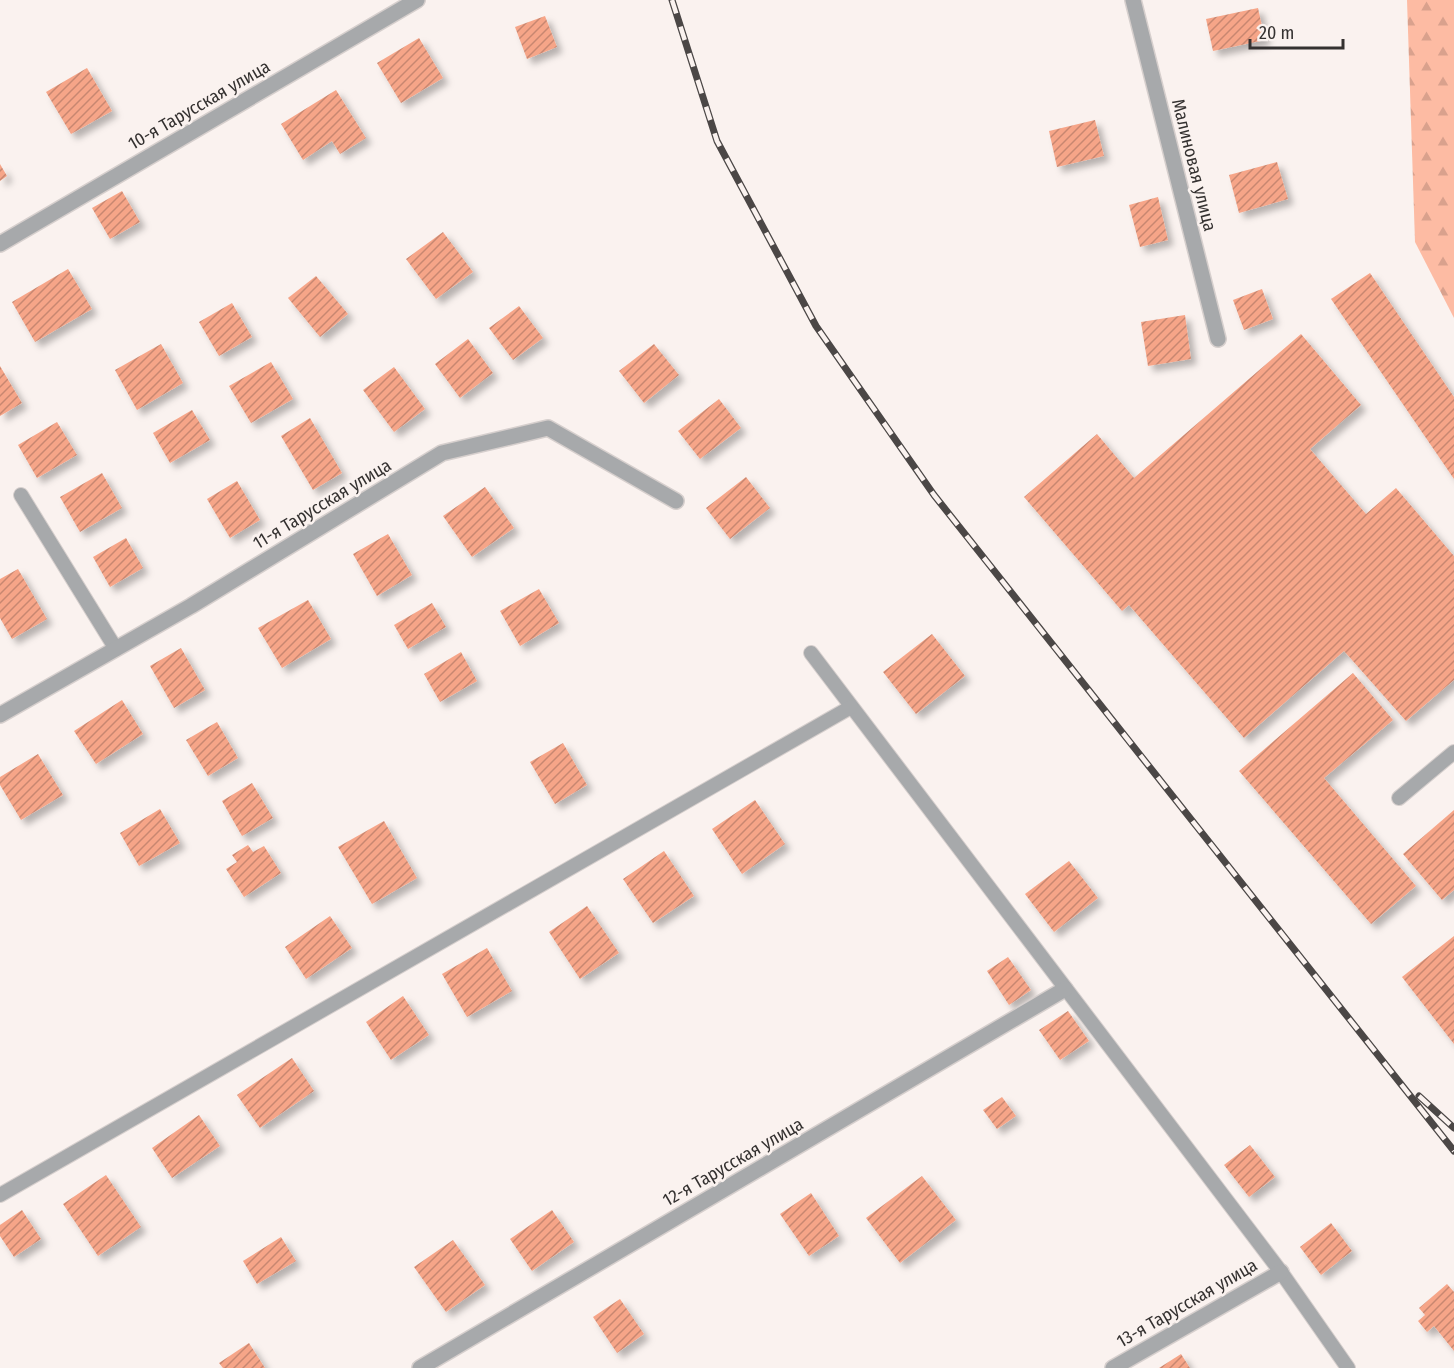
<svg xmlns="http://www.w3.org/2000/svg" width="1454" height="1368" font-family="'Fira Sans Condensed',sans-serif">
<defs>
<pattern id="forest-firs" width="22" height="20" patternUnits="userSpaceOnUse" patternTransform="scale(1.5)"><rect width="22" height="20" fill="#fdbba3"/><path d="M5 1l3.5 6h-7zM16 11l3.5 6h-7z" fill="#d9a18d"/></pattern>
<pattern id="building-hatch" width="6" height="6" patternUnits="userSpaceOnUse" patternTransform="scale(1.5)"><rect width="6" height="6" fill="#f6a588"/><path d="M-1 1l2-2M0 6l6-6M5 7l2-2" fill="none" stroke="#c88770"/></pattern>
<filter id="shadow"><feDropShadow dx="5.5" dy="5.5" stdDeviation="3" flood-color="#0004"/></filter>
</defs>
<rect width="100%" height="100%" fill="#faf2ef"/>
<polygon fill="url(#forest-firs)" points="1407,0 1454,0 1454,318 1415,242"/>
<g fill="url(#building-hatch)" filter="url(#shadow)">
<polygon points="1258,8 1265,40 1213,51 1206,19"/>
<polygon points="545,16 557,47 527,59 515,27"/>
<polygon points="419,38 443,78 401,103 377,63"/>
<polygon points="87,68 112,111 71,134 46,92"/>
<polygon points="336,90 366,138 340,154 332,141 303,160 281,124"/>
<polygon points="1095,120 1104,156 1057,167 1049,131"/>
<polygon points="1277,162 1288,199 1239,213 1229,175"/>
<polygon points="0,164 7,176 0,181"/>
<polygon points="122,191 140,222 110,239 92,208"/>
<polygon points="1158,197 1168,240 1140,247 1129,205"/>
<polygon points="443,232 473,272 436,299 406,259"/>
<polygon points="68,269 92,309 35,342 12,302"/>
<polygon points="1370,273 1454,397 1454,479 1331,299"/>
<polygon points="316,276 348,314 320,337 288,298"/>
<polygon points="1262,289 1273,319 1244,330 1233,300"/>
<polygon points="232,303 252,337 219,356 199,322"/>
<polygon points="519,306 543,338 513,360 489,328"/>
<polygon points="1185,315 1191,359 1148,366 1141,322"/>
<polygon points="1301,334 1361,405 1310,449 1366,514 1396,488 1454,556 1454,680 1406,721 1344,651 1244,738 1129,605 1122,611 1024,497 1097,434 1134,478"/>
<polygon points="468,339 493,373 460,398 435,364"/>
<polygon points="161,344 183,383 137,410 115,370"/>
<polygon points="654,344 679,375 644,403 619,371"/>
<polygon points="271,362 293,399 251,423 229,386"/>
<polygon points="0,366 22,403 0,416"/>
<polygon points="394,367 425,409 394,432 363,390"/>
<polygon points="719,399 741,428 700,459 678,431"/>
<polygon points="192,410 210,440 170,463 153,433"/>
<polygon points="310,418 342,473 313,490 281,436"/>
<polygon points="57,422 77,455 37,478 18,445"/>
<polygon points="102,473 122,508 80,532 60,497"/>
<polygon points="746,477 770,508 730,539 706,508"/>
<polygon points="237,481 260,520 230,538 207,499"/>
<polygon points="485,487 514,528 472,557 443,516"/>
<polygon points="388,534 412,575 377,596 353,554"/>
<polygon points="126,538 143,568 110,587 93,557"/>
<polygon points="18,569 47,619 12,639 0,618 0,579"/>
<polygon points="539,589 559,623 520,646 500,611"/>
<polygon points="308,600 331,639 282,668 258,628"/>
<polygon points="432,603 446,627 408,649 394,625"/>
<polygon points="932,634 965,676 916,714 883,672"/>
<polygon points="181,648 205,690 174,708 150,666"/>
<polygon points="461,652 477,681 440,702 424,674"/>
<polygon points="1353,673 1393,720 1324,778 1416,886 1371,924 1239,771"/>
<polygon points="122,700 143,734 96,764 74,731"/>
<polygon points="217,722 238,758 208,776 186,740"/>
<polygon points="563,743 587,785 555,804 530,762"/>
<polygon points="38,754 63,795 21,820 0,785 0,777"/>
<polygon points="252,783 273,818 242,836 222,801"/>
<polygon points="755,800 785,844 742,874 712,829"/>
<polygon points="160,809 180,843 139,866 120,833"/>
<polygon points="1454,810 1454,890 1442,900 1403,854"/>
<polygon points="384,821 417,878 372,904 338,847"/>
<polygon points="248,845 253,852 264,846 281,873 244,897 226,869 237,862 232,855"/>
<polygon points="664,851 694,896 653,923 623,879"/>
<polygon points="1069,861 1098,898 1054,932 1025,894"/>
<polygon points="587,906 619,953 580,979 549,932"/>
<polygon points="330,916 352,948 306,979 285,947"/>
<polygon points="1454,936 1454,1044 1402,977"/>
<polygon points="487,948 512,991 467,1017 442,974"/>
<polygon points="1008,957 1031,990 1009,1005 987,971"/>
<polygon points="403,996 429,1035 391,1060 366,1022"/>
<polygon points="1068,1011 1089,1041 1060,1060 1039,1030"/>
<polygon points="292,1058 314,1091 260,1128 237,1095"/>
<polygon points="1002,1097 1016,1116 997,1129 983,1110"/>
<polygon points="199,1115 220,1146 172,1178 152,1148"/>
<polygon points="1250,1145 1275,1177 1249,1197 1224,1165"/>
<polygon points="106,1175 141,1227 98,1256 63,1204"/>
<polygon points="922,1176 956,1220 900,1263 866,1218"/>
<polygon points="811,1193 839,1236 809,1256 780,1214"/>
<polygon points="22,1210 41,1239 14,1257 0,1236 0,1225"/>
<polygon points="552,1210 574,1242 532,1271 510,1239"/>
<polygon points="1331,1223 1352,1251 1321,1275 1300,1247"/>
<polygon points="281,1237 296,1261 257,1284 243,1261"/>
<polygon points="453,1240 485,1285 446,1312 414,1267"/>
<polygon points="1447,1284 1454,1292 1454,1351 1434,1326 1427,1332 1418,1321 1425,1315 1419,1308"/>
<polygon points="620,1299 644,1334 617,1353 593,1317"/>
<polygon points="249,1343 265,1368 223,1368 219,1363"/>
<polygon points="1181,1354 1190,1368 1159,1368"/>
</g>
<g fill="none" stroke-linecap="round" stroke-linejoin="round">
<defs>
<g id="service">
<polyline points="21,495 116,649"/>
<polyline points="811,653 1281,1272 1348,1368"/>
<polyline points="1399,798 1454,752"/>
<polyline points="0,1195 851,707"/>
</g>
<g id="minor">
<polyline points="1133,0 1218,339"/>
<polyline points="0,244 417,0"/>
<polyline points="0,715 191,606 442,453 548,428 676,501"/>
<polyline points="420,1368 1065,989"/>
<polyline points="1113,1368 1281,1272"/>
</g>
</defs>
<use href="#service" stroke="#d6cfcd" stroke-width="16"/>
<use href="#minor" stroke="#d6cfcd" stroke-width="18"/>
<use href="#service" stroke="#a7a9ab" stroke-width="14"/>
<use href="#minor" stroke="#a7a9ab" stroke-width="15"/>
<defs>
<g id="rail">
<polyline points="672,0 717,141 816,326 934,495 1454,1151"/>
<polyline points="1419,1096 1454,1128"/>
</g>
</defs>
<use href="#rail" stroke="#4b4746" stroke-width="7"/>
<use href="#rail" stroke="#faf2ef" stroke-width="4.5" stroke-dasharray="14" stroke-linecap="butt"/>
</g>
<g text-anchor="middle" stroke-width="5" stroke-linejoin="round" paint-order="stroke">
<g font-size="18" fill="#343130" stroke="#faf2ef">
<text transform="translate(199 105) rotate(-30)" y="6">10-я Тарусская улица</text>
<text transform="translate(1194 165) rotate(76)" y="6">Малиновая улица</text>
<text transform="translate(322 504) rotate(-31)" y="6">11-я Тарусская улица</text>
<text transform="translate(733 1162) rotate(-30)" y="6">12-я Тарусская улица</text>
<text transform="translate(1187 1303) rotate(-30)" y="6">13-я Тарусская улица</text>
</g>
</g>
<path d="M1250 39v9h93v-9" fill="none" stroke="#343130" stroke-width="3"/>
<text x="1259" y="39" font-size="18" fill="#343130" stroke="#faf2ef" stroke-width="4.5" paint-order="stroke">20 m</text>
</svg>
